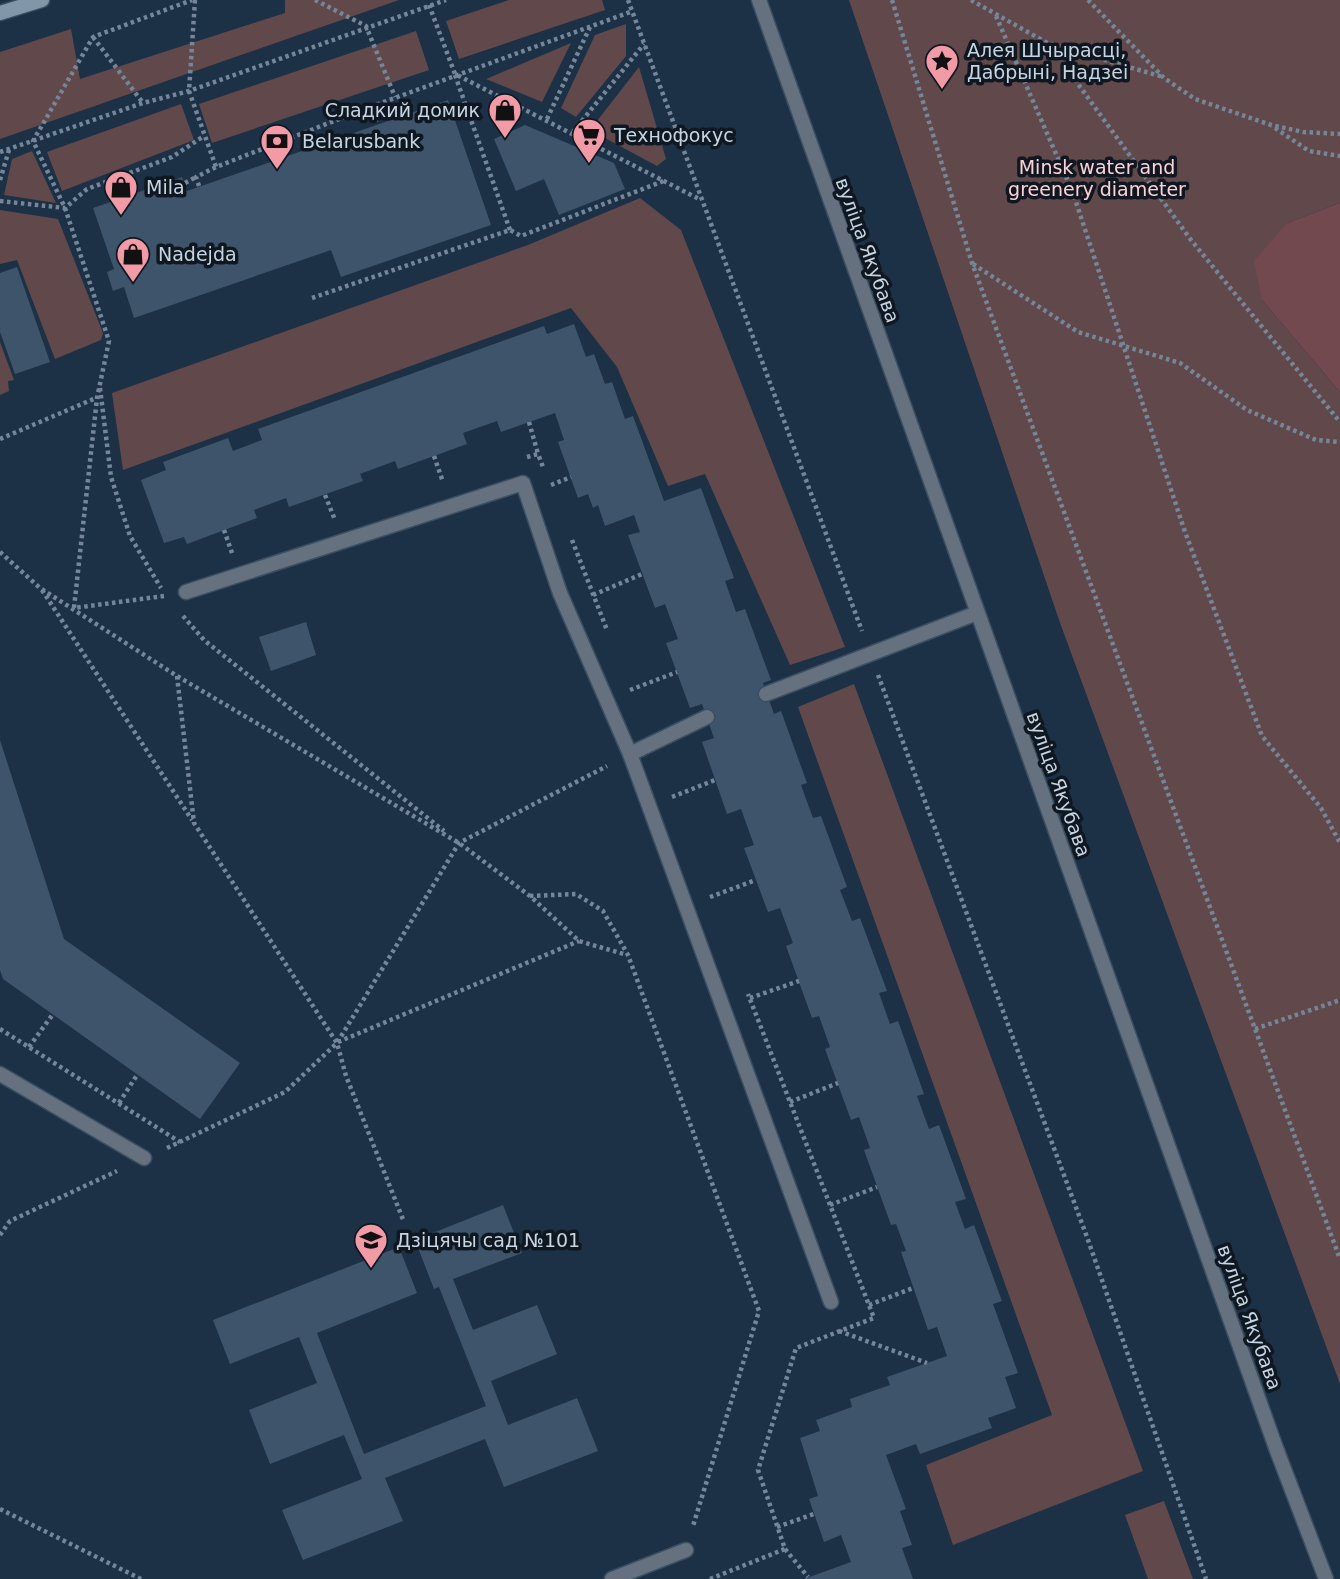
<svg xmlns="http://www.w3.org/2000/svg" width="1340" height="1579" font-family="'DejaVu Sans',sans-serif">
<rect width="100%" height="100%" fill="#1c3146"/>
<g fill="#61484b">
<polygon points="285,0 399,0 0,139 0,52 71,29 80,79 285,13"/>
<polygon points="509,0 602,0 605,10 459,59 446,21"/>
<polygon points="849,0 1340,0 1340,203 1287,223 1262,300 1340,392 1340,1384 1059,620"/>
<polygon points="626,24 626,56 576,117 561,108 595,35"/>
<polygon points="416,31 429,70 212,143 199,104"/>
<polygon points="571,43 542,102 486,79"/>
<polygon points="639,67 666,159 657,166 590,130"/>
<polygon points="181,104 194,140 62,191 47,152"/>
<polygon points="32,151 56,203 4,195 12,159"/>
<polygon points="640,198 681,230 845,647 790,665 705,474 668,486 617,367 571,308 123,470 112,393 528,245"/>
<polygon points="0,210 58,219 103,333 101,340 55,359 17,260 0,264"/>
<polygon points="0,342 14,380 8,381 9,391 0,395"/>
<polygon points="854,684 1143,1471 953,1545 926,1465 1052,1415 798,707"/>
<polygon points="1164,1501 1193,1579 1148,1579 1125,1515"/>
</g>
<polygon fill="#71494f" points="1340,203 1340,392 1262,300 1254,261 1287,223"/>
<g fill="#3e546b">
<polygon points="448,100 491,225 341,277 331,250 134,318 124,287 113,291 107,272 114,269 93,208 182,177 187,191"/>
<polygon points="525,125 614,163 625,189 559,215 544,179 516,191 494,139"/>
<polygon points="17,267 50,362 15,374 0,332 0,273"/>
<polygon points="574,324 586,357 594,354 605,384 612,382 625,419 633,416 664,501 701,488 734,578 725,581 736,612 745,609 771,680 763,683 774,714 781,711 807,783 801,785 813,818 821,816 847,887 840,890 852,921 860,918 887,991 879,993 890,1024 898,1021 924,1094 917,1096 929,1129 939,1125 966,1199 955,1202 965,1229 974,1225 1002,1301 993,1304 1018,1373 1005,1377 1016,1408 988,1418 992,1428 920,1454 916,1444 886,1455 906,1509 900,1511 912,1545 902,1548 913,1579 804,1579 851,1562 841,1535 824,1542 809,1499 818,1496 800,1438 820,1431 816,1420 852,1407 850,1399 890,1385 887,1377 947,1356 937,1327 928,1330 901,1252 906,1251 896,1224 891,1225 864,1150 870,1148 859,1117 851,1120 825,1049 830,1047 819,1016 812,1018 786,946 793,943 780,908 768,912 744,848 754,845 741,809 727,814 702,742 714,738 702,704 690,708 666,643 678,639 665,604 655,608 628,535 640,532 634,515 605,526 598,505 593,508 588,494 578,498 558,442 564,440 555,413 501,432 497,421 463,433 467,444 398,469 395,461 360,474 363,481 289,507 286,498 254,510 257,518 187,544 184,537 164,543 141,480 166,470 163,462 228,438 233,451 262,440 258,429 544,326 547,334"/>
<polygon points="306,622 316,655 271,671 259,637"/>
<polygon points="0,740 64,939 240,1063 200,1119 3,979 0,970"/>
<polygon points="503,1205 522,1253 453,1279 473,1330 537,1305 557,1354 491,1381 508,1425 577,1398 598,1451 504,1487 485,1439 385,1478 403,1521 303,1560 282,1510 362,1479 344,1435 270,1464 249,1410 317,1383 299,1337 230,1364 213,1320 399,1247 417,1293 317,1333 364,1454 486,1406 439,1287 434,1289 415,1240"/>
</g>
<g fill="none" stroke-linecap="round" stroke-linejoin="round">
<defs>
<g id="service">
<polyline points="186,592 523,483 560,593 630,754 831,1302"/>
<polyline points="766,694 977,613"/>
<polyline points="630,754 707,717"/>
<polyline points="0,1074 144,1158"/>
<polyline points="612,1579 686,1550"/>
</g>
<polyline id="tertiary" points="759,0 1276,1448 1326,1579"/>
<polyline id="secondary" points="0,13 42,0"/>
</defs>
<use href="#service" stroke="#3b4e62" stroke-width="17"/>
<use href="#tertiary" stroke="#3b4e62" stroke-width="17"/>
<use href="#secondary" stroke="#3b4e62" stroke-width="17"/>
<g stroke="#758698" stroke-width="4.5" stroke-dasharray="3.5 3.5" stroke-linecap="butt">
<polyline points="195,0 189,91 216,167"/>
<polyline points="315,0 366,26 395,97"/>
<polyline points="628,0 862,631"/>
<polyline points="892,0 972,263 1340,1259"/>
<polyline points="971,0 1049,44 1191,240 1340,422"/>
<polyline points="1088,0 1164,78 1195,99 1271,125 1303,132 1340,134"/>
<polyline points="429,5 455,74 699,199"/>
<polyline points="996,16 1073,193 1185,532 1262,736 1321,808 1340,843"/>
<polyline points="93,37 143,103"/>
<polyline points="1050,44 1163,77"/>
<polyline points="455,75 510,230"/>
<polyline points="370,107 633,11"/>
<polyline points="547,119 590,27"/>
<polyline points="1275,128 1309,151 1340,156"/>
<polyline points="573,132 644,44"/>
<polyline points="0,152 143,103 189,91 446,0"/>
<polyline points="0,180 9,150"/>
<polyline points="185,183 196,177"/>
<polyline points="199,186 196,177 216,167 370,107 377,124"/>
<polyline points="0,201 65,208 87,189 172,157 204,136"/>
<polyline points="973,264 1078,332 1180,363 1247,410 1316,440 1340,442"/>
<polyline points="312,298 510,230 521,236 666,180"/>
<polyline points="100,388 111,477 130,536 161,588"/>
<polyline points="529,422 538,454"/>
<polyline points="0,439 96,398"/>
<polyline points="434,456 443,482"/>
<polyline points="527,457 538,454 543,467"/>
<polyline points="551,485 571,477"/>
<polyline points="325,495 335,520"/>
<polyline points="224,530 232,553"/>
<polyline points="572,540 607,630"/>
<polyline points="0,552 40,588 177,676 459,843 530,896 579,941 627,955"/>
<polyline points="42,590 192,820"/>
<polyline points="593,595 642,574"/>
<polyline points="164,596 74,608 97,398 109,341 65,208 33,141 93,37 192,0"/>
<polyline points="183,616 204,640 444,831"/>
<polyline points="878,675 1087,1237 1206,1579"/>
<polyline points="177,676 194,823 337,1043 346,1076 404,1222"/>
<polyline points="630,690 677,672"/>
<polyline points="672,797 715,780"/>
<polyline points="530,896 576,894 603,911 628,955 759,1311 693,1526"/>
<polyline points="710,897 756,880"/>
<polyline points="750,998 799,981"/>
<polyline points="0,1029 180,1142"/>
<polyline points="1255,1029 1340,1000"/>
<polyline points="338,1042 579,941"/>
<polyline points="29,1047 53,1014"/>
<polyline points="790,1102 838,1083"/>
<polyline points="119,1103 137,1075"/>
<polyline points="167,1148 285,1092 337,1043 459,843 607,766"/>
<polyline points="830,1205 877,1187"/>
<polyline points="0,1235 10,1221 117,1171"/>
<polyline points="869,1305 913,1288"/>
<polyline points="839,1331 927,1363"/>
<polyline points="0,1509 141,1579"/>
<polyline points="777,1527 814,1514"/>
<polyline points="785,1549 808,1577"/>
<polyline points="710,1579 785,1549 758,1470 796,1348 874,1318 748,994"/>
</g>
<use href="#service" stroke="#65717e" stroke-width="14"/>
<use href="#tertiary" stroke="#65717e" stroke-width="14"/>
<use href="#secondary" stroke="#8296aa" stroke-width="14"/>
</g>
<defs>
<symbol id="sight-pin" viewBox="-11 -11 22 30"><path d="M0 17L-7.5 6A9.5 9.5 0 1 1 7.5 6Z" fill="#f39aa7" stroke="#0f1821"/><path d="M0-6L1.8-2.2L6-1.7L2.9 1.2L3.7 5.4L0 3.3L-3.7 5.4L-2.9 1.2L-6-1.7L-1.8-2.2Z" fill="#111"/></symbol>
<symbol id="shop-pin" viewBox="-11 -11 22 30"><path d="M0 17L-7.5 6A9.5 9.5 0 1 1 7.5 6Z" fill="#f39aa7" stroke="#0f1821"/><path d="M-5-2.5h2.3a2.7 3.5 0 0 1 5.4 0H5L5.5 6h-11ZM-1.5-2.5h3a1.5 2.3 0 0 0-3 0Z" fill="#111"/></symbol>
<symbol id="supermarket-pin" viewBox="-11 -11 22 30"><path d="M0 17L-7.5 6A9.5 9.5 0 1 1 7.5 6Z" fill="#f39aa7" stroke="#0f1821"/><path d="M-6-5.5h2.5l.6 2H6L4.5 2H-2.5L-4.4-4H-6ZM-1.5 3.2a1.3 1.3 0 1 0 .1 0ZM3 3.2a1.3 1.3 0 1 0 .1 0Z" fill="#111"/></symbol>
<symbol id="bank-pin" viewBox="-11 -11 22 30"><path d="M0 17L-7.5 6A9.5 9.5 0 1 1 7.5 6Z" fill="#f39aa7" stroke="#0f1821"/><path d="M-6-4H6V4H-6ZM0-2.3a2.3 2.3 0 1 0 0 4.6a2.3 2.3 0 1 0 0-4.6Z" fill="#111"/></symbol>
<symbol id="school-pin" viewBox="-11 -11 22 30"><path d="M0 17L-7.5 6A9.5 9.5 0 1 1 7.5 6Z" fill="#f39aa7" stroke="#0f1821"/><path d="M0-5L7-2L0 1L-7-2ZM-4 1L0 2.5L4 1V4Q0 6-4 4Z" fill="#111"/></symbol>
</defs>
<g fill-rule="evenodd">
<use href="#sight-pin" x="923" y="42" width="38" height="52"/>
<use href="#shop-pin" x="486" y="91" width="38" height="52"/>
<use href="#supermarket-pin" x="570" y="116" width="38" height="52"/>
<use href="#bank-pin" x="258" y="122" width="38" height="52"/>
<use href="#shop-pin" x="102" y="168" width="38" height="52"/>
<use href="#shop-pin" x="114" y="235" width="38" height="52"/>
<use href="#school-pin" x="352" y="1221" width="38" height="52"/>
</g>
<g text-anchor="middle" stroke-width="7" stroke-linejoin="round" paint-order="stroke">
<g font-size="19" fill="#c7d4e2" stroke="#0f1821" text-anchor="start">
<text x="967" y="57">Алея Шчырасці,<tspan x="967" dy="22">Дабрыні, Надзеі</tspan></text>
<text x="480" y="117" text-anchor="end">Сладкий домик</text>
<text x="614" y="142">Технофокус</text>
<text x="302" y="148">Belarusbank</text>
<text x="146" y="194">Mila</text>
<text x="158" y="261">Nadejda</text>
<text x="396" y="1247">Дзіцячы сад №101</text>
</g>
<g font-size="19" fill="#ffd1d7" stroke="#0f1821">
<text x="1097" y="174">Minsk water and<tspan x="1097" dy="22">greenery diameter</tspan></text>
</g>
<g font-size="19" fill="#c7d4e2" stroke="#0f1821">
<text transform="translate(868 250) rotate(70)" y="7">вуліца Якубава</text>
<text transform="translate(1059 784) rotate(70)" y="7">вуліца Якубава</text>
<text transform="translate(1250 1317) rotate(70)" y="7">вуліца Якубава</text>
</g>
</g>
</svg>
